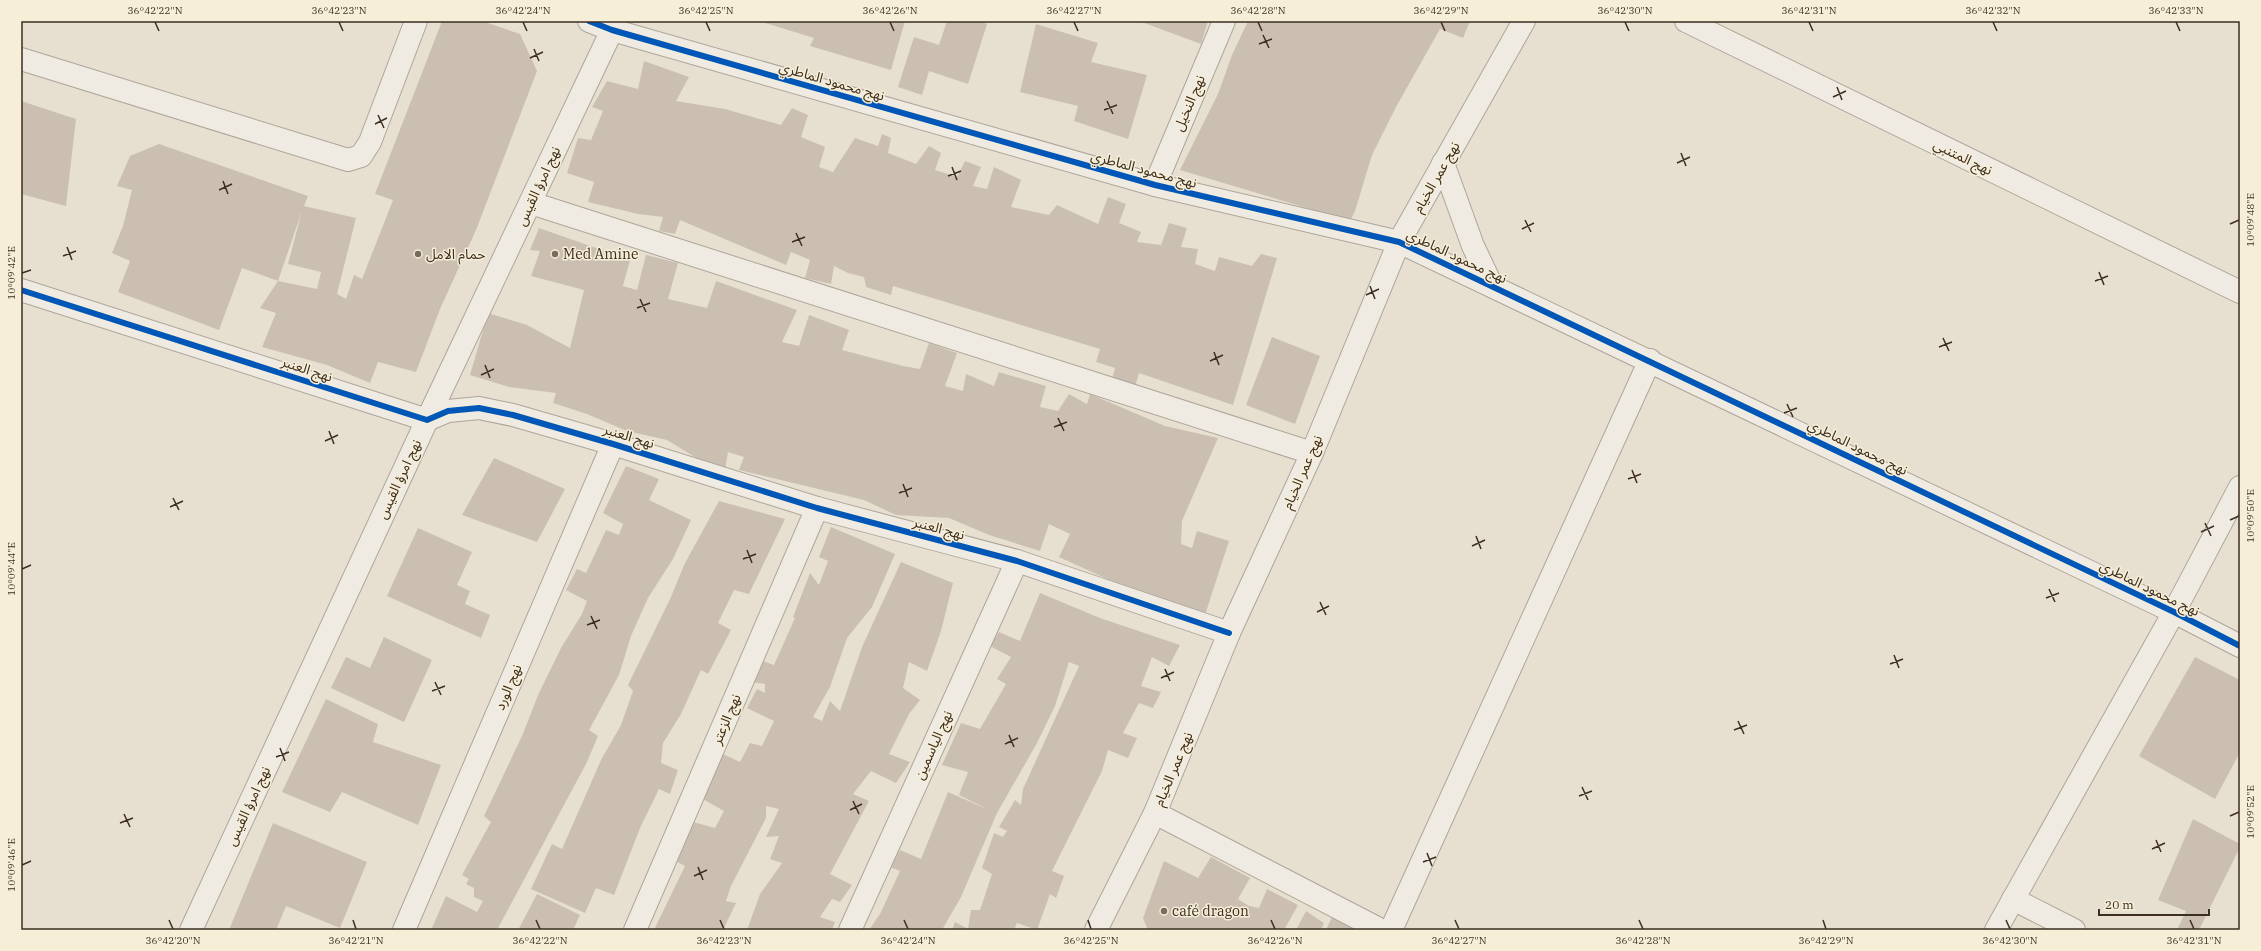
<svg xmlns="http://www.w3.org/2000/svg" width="2261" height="951" font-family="'IBM Plex Serif','Noto Sans Arabic',serif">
<rect width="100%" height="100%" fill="#e7e0d1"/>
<g fill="#cbbfb2" fill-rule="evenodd">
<path d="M442,21h40l38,13 17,37 -61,159 -36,79 -24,63 -38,-10 -8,21 -43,-18 -65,-18 14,-34 -16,-5 18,-27 -36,-13 -23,62 -101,-38 12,-31 -18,-8 11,-27 9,-36 -15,-4 13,-30 29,-12 149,52 -4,10 52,12 -19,76 9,5 8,-24 8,4 31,-79 -18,-6zM302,211l-14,53 33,8 -4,17 -39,-8z"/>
<polygon points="759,21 905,21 891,70 810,46 814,38"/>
<polygon points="947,21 979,21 987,24 968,84 929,71 922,95 898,87 914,37 939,45"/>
<polygon points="1139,21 1208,21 1201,44"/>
<polygon points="1248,21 1470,21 1463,38 1440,29 1396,107 1372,155 1355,211 1350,221 1180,170 1218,94 1232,55"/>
<polygon points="1036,24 1098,43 1091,62 1147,75 1128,139 1074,121 1078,106 1020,92"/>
<polygon points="644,61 689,77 676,101 725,109 781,125 792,108 808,115 801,137 825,147 819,167 833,172 855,138 878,146 882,134 891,138 888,153 916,164 929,146 941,153 935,170 957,177 965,161 981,167 973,186 987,189 994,167 1021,180 1011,207 1049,215 1057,205 1098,224 1108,197 1126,204 1119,223 1141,232 1137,242 1161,245 1169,223 1187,228 1181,247 1198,249 1195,264 1215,271 1219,257 1252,266 1261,254 1277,258 1233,405 1139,373 1134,391 1111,383 1115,368 1096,362 1100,349 893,286 891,295 866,287 864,277 848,273 834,266 831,284 805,278 810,260 791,252 786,265 680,220 675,234 659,231 663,217 638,214 588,202 594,182 567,173 578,138 591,140 603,111 592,107 607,81 638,89"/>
<polygon points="21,101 76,119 66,206 21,194"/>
<polygon points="539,228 630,260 623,286 637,290 646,255 678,263 668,299 707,308 716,281 797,310 782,342 799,346 809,315 849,330 842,350 903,366 920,369 929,343 957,353 945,386 963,391 966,374 994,386 999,372 1046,386 1040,407 1058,411 1069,394 1087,404 1090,394 1165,426 1218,438 1182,521 1181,544 1192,548 1197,531 1229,541 1204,618 1162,604 1059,557 1070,534 1049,524 1040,551 989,535 949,518 896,515 864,500 739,470 744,457 728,452 725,470 703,462 667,440 627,431 587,414 553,403 556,393 509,387 470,375 488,313 527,325 570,348 584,290 531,276 540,251 530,250"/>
<polygon points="1272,337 1320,356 1295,424 1246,405"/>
<polygon points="494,458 565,489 537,542 462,515"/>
<polygon points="626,466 659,479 649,500 691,520 673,559 648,598 631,636 619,675 589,730 598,736 587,762 497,930 431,930 446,896 477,912 483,901 474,897 474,888 466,884 469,879 462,875 491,822 484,816 522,736 539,693 561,648 582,614 587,601 566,590 577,569 586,573 606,530 619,535 623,524 603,513"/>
<polygon points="719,501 785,519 749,594 734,590 718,623 731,630 708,674 701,670 681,714 663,743 661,763 678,770 670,794 659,789 640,828 614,895 596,888 585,913 531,889 552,844 562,849 601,760 621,725 633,691 628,685 671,597 684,565"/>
<polygon points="831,527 895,554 872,607 847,638 830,687 813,717 822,721 830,701 840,711 862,647 901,562 953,583 941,631 927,671 909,662 903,688 920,700 909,714 889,754 910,762 896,783 871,771 853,794 869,801 830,874 852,885 840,902 832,899 820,917 835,922 832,930 747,930 760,894 782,863 770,859 779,836 766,837 779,809 766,806 766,818 731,886 726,901 736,903 723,930 654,930 685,866 674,860 693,822 715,828 724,811 701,798 723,754 740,762 750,743 762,746 774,721 747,708 757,689 765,693 765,684 751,682 761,660 774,665 795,618 793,617 810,573 819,585 828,561 819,557"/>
<polygon points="418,528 472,552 457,585 470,591 465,604 490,615 481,638 387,596"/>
<polygon points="1040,593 1100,618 1180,645 1169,666 1152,657 1141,686 1161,692 1153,708 1139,703 1123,733 1137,738 1128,758 1108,750 1102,771 1052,871 1064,876 1056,898 1050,894 1037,930 1017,923 1014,930 952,930 955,922 968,929 971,910 980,910 992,874 982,868 994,833 1003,837 1007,831 999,827 1015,800 1021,805 1023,789 1079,666 1069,662 1055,706 1037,743 997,813 961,897 942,930 869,930 880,914 900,871 890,867 900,850 921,859 948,792 989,810 959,795 968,772 942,765 961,723 980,729 1006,684 997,679 1011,657 990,646 999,632 1020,641"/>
<polygon points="384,637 432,660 404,722 331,688 346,657 370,668"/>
<polygon points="2195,657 2240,680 2240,752 2215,799 2139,756"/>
<polygon points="326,699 378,724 373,742 441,765 418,825 342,792 330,812 282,792"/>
<polygon points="2193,819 2240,844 2240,847 2199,930 2177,930 2186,911 2158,900"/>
<polygon points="273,823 367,862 340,928 286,906 276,930 229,930"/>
<polygon points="1211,857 1250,878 1238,899 1249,906 1259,908 1267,889 1298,905 1284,930 1148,930 1143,918 1164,861 1198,878"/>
<polygon points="537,894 580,915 573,930 518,930"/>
<polygon points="1306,911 1324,923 1321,930 1296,930"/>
<polygon points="1332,917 1356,930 1326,930"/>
</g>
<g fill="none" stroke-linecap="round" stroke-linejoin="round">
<defs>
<g id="minor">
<polyline points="589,21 612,30 1155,185 1399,242 2174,612 2240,646"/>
<polyline points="1686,21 2240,292"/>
<polyline points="21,59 348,160 361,156 370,142 416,21"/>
<polyline points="1443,163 1473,246 1492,286"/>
<polyline points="1155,185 1224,21"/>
<polyline points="531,203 1312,453"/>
<polyline points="21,290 427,420 448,411 479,408 513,415 613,444 817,508 1017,561 1229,633"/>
<polyline points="1155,813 1381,930"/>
<polyline points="2013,899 2074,930"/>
<polyline points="191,930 427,420 612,30"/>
<polyline points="404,930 613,444"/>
<polyline points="635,930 817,508"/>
<polyline points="850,930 1017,561"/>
<polyline points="1096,930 1155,813 1229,633 1312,453 1399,242 1524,21"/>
<polyline points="1391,930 1650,360"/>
<polyline points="1996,930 2174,612 2240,487"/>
</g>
</defs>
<use href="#minor" stroke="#ada599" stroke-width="24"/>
<use href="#minor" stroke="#efebe3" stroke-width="22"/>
<defs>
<g id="cycleway">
<polyline points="589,21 612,30 1155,185 1399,242 2174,612 2240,646"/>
<polyline points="21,290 427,420 448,411 479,408 513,415 613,444 817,508 1017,561 1229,633"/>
</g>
</defs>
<use href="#cycleway" stroke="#f7eed8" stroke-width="8"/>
<use href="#cycleway" stroke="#0057b8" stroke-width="6"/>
</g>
<path fill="none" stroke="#3d2e20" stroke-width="1.5" d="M155,22l4,9M339,22l4,9M523,22l4,9M706,22l4,9M890,22l4,9M1074,22l4,9M1258,22l4,9M1441,22l4,9M1625,22l4,9M1809,22l4,9M1993,22l4,9M2176,22l4,9M1263,35l6,13M1259,44l13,-5M534,49l5,12M530,58l13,-6M1837,87l5,13M1833,97l13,-6M1107,101l6,13M1104,110l13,-5M378,115l6,13M375,124l12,-6M1681,153l5,13M1677,163l13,-6M952,167l5,13M948,176l13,-5M223,181l5,13M219,190l13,-6M1525,220l6,12M2230,224l9,-4M1522,229l12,-6M796,233l6,13M792,242l13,-5M67,247l5,13M63,256l13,-5M2099,272l5,13M22,273l9,-3M2095,281l13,-5M1370,286l5,13M1366,295l13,-6M640,299l6,13M637,308l13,-5M1943,338l6,13M1939,347l13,-5M1214,352l5,13M1210,361l13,-6M485,365l5,13M481,375l13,-6M1787,404l6,13M1784,413l13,-5M1058,418l6,13M1054,427l13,-5M329,431l5,13M325,441l13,-6M1632,470l5,13M1628,479l13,-5M903,484l5,13M899,493l13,-5M173,498l6,12M170,507l13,-6M2230,520l9,-4M2205,523l6,13M2201,532l13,-6M1476,536l5,13M1472,546l13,-6M747,550l5,13M743,559l13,-5M22,569l9,-4M2049,589l6,13M2046,598l13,-5M1320,602l6,13M1317,612l12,-6M591,616l6,13M587,625l13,-5M1894,655l5,13M1890,664l13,-5M1165,669l5,12M1161,678l13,-6M435,682l6,13M432,691l13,-5M1738,721l6,13M1734,730l13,-5M1009,735l5,12M1005,744l13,-6M280,748l5,13M276,757l13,-5M1582,787l6,13M1579,796l13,-5M853,801l6,13M850,810l12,-6M124,814l6,13M2230,816l9,-4M120,823l13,-5M2156,840l5,12M2152,849l13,-6M1427,853l5,13M1423,862l13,-5M22,865l9,-4M698,867l5,13M694,876l13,-6M169,920l4,9M353,920l3,9M536,920l4,9M720,920l4,9M904,920l4,9M1088,920l3,9M1271,920l4,9M1455,920l4,9M1639,920l4,9M1823,920l3,9M2006,920l4,9M2190,920l4,9"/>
<g fill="#786c5e" stroke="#f7eed8" stroke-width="1.5">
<circle cx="418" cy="254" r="4"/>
<circle cx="555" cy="254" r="4"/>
<circle cx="1164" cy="911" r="4"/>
</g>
<g text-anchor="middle" stroke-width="3" stroke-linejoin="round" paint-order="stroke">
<g font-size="14" fill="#3d2e20" stroke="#f7eed8">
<text transform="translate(832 81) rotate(16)" y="5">نهج محمود الماطري</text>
<text transform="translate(1189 103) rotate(-67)" y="5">نهج النخيل</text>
<text transform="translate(1963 157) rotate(26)" y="5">نهج المتنبي</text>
<text transform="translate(1144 169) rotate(15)" y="5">نهج محمود الماطري</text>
<text transform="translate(1436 177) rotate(-60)" y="5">نهج عمر الخيام</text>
<text transform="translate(538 186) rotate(-65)" y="5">نهج امرؤ القيس</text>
<text transform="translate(1457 256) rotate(25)" y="5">نهج محمود الماطري</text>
<text transform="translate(307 369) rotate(18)" y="5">نهج العنبر</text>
<text transform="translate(629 436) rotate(17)" y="5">نهج العنبر</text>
<text transform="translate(1858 447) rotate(26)" y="5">نهج محمود الماطري</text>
<text transform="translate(1302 472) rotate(-66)" y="5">نهج عمر الخيام</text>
<text transform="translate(399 479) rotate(-65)" y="5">نهج امرؤ القيس</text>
<text transform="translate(939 528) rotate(15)" y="5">نهج العنبر</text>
<text transform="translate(2150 588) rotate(26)" y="5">نهج محمود الماطري</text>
<text transform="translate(508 687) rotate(-67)" y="5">نهج الورد</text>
<text transform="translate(726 719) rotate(-67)" y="5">نهج الزعتر</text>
<text transform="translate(933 745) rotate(-66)" y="5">نهج الياسمين</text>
<text transform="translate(1173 769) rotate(-67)" y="5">نهج عمر الخيام</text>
<text transform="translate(248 806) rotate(-65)" y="5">نهج امرؤ القيس</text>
</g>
<g font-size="14" fill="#3d2e20" stroke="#f7eed8" text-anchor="start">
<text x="426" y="259">حمام الامل</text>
<text x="563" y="259">Med Amine</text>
<text x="1172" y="916">café dragon</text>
</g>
</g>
<rect width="2261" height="951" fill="none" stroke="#f7eed8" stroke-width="44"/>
<path d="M2099 909v6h110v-6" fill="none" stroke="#3d2e20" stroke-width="2"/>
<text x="2105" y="909" font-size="12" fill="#3d2e20" stroke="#f7eed8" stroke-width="3" paint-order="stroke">20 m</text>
<rect x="22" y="22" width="2217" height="907" fill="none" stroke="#3d2e20" stroke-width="1.5"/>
<g font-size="10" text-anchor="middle" fill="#3d2e20">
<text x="155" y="14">36°42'22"N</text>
<text x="339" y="14">36°42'23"N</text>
<text x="523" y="14">36°42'24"N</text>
<text x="706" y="14">36°42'25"N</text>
<text x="890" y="14">36°42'26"N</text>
<text x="1074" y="14">36°42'27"N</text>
<text x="1258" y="14">36°42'28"N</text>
<text x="1441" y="14">36°42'29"N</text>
<text x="1625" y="14">36°42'30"N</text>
<text x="1809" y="14">36°42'31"N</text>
<text x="1993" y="14">36°42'32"N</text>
<text x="2176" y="14">36°42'33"N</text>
<text transform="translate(2250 220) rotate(-90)" y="4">10°09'48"E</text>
<text transform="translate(11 273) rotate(-90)" y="4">10°09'42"E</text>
<text transform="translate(2250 516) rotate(-90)" y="4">10°09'50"E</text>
<text transform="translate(11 569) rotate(-90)" y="4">10°09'44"E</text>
<text transform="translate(2250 812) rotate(-90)" y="4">10°09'52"E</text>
<text transform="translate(11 865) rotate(-90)" y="4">10°09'46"E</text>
<text x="173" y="944">36°42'20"N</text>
<text x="356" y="944">36°42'21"N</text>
<text x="540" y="944">36°42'22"N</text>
<text x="724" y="944">36°42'23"N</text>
<text x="908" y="944">36°42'24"N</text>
<text x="1091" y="944">36°42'25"N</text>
<text x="1275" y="944">36°42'26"N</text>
<text x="1459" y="944">36°42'27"N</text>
<text x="1643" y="944">36°42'28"N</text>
<text x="1826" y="944">36°42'29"N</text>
<text x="2010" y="944">36°42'30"N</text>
<text x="2194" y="944">36°42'31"N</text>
</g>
</svg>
